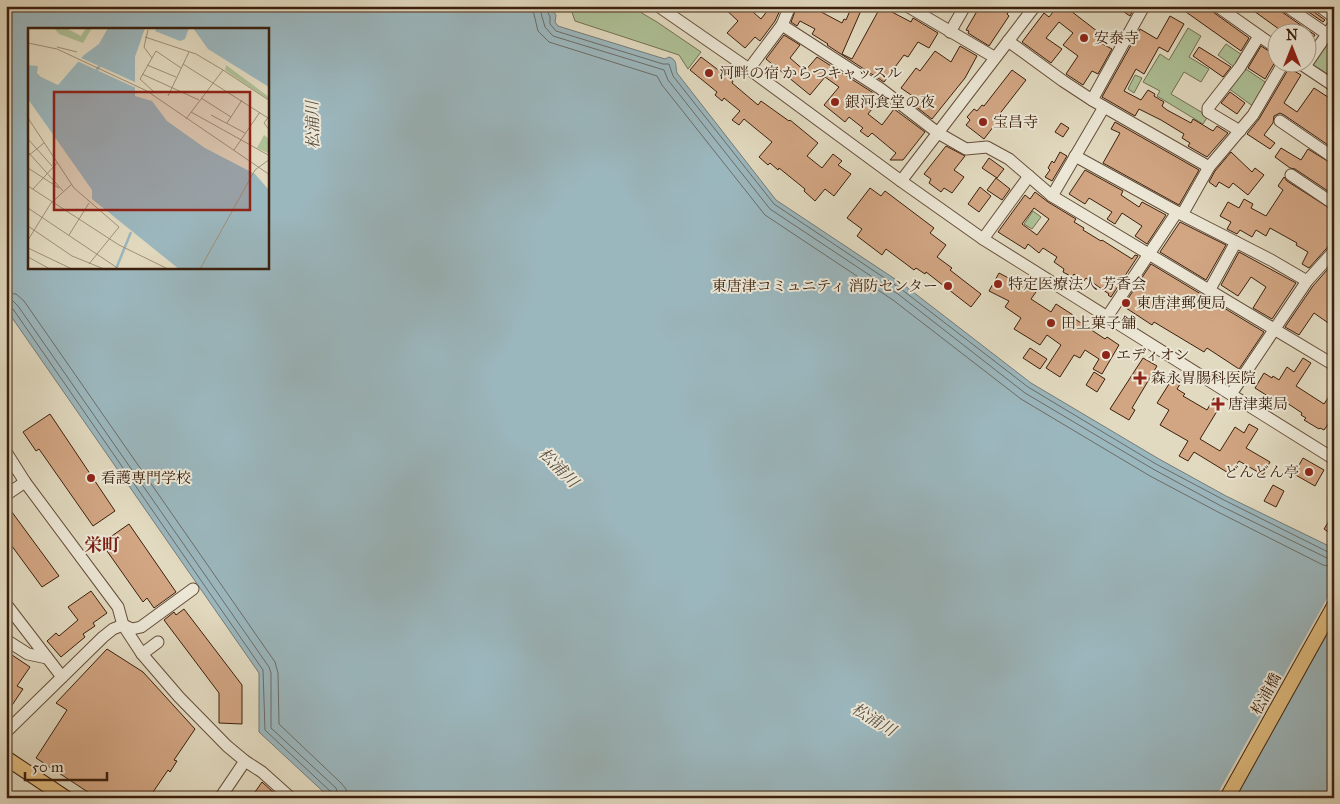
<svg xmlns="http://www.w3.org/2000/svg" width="1340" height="804" font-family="'IM FELL Great Primer','Noto Serif JP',serif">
<rect width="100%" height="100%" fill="#e2dac0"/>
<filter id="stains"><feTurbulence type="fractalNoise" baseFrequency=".004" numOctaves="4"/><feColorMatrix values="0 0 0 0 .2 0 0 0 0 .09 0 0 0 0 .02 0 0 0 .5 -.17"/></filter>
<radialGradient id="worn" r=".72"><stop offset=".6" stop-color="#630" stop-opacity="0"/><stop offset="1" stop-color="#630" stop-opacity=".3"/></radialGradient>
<g fill="#aec197" stroke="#757052">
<polygon points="570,6 630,6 657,22 701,52 688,69 679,55 575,21"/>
<polygon points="1188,28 1201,36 1189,57 1209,69 1201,82 1184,72 1171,94 1208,116 1203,124 1157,96 1160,91 1143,82 1160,54 1169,60"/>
<polygon points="1334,30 1334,78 1313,65 1313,60"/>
<polygon points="1226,44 1242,55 1234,67 1218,55"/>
<polygon points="1243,67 1265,82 1254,107 1228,88"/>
<polygon points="1135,75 1142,78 1134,93 1128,89"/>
<polygon points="1033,211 1041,217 1032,229 1024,224"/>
</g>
<path fill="#9bb7be" stroke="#757b77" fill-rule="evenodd" d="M6,6h543l7,9 -1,7 3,4 107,33 4,-2c9,3 6,9 8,16l99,127 128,85 127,98 128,76 67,37 105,51 3,4v247h-1004l-71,-66v-59l-253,-364zM29,29h239v239h-239z"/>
<polygon fill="#e2dac0" points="1334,586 1334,620 1234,798 1215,798"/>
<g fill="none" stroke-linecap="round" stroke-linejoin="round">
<g stroke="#6c6c66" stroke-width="1">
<polyline points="532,6 538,31 549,42 657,76 662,85 765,215 893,300 1021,399 1150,476 1218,512 1323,565 1334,567"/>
<polyline points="539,6 545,27 553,36 664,70 668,80 770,209 898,294 1025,393 1153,469 1221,506 1327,558 1334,559"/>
<polyline points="545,6 550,17 550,24 556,31 663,64 669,64 673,76 774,204 901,289 1028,387 1156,464 1224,500 1330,553 1334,553"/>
<polyline points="6,293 16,294 24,301 275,662 278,673 279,724 341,783 346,789 347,798"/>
<polyline points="6,300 13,301 18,306 269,667 271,673 271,728 336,788 339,798"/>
<polyline points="6,307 13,309 263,670 265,730 331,792 333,798"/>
</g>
</g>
<g fill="#d2a683" stroke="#3c200d" fill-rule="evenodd">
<polygon points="722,6 746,6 761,19 771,6 782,6 775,21 760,41 755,37 745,48 727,33 738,21"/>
<polygon points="797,6 810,6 842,23 844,19 846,20 852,6 863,6 842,54 852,59 881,6 892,6 890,11 911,22 913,18 938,33 929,48 918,42 908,57 904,55 884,82 827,45 828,44 812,34 815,29 800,21 797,26 791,22"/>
<polygon points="980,6 1012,6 1007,14 1009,16 989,46 968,33 969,31 966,30"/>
<polygon points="1058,6 1074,6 1071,11 1102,35 1097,41 1112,49 1098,74 1092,71 1083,85 1066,74 1078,56 1063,45 1073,33 1059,22 1046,38 1062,49 1051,63 1022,42 1044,13 1049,17"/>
<polygon points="1115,6 1135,6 1130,16"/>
<polygon points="1190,6 1210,6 1213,12 1249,38 1241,51 1186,12"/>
<polygon points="1247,6 1279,6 1282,12 1315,35 1308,45 1308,32 1283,32"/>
<polygon points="1300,6 1312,6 1314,12 1325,20 1323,22"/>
<polygon points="1170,16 1184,24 1168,52 1159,47 1144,74 1136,69 1124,91 1141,100 1148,90 1155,94 1154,96 1164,102 1162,106 1167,110 1191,123 1193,119 1213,131 1217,126 1228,133 1207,157 1188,146 1190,143 1182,138 1184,134 1161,120 1139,109 1135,116 1102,97 1140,29 1157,39"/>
<polygon points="784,35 800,45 790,58 805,71 817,57 875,94 870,100 876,104 868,114 882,125 894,109 925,132 903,160 890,160 896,153 872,133 868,137 860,131 863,128 849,117 845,122 824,105 839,87 825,77 810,95 766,59"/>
<polygon points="960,46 977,56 965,78 932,119 910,102 914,97 901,88 916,68 920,71 935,51 951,62"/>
<polygon points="1261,46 1278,57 1265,79 1248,68"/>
<polygon points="1199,47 1231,67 1223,77 1193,56"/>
<polygon points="701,57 733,81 732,83 758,105 761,101 789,121 790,120 818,143 807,156 822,168 833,154 842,161 838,165 851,174 834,196 825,189 815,201 804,191 805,189 779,168 778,170 770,163 768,165 759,157 772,142 744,119 739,125 732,120 740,111 724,98 722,101 715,95 717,92 690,70"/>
<polygon points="1289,68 1301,75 1284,103 1297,112 1314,88 1334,101 1334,149 1284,115 1280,113 1274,116 1273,123 1264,135 1275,143 1270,149 1247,134 1259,119"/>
<polygon points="1012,70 1026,80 998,116 1000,118 984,139 966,125 970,120 967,117 974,109 977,111 982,105 984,106"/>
<polygon points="1230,92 1245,103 1237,114 1221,103"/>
<polygon points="1115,122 1199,170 1179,205 1103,163 1120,133 1111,129"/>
<polygon points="1061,123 1069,128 1063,137 1055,132"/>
<polygon points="946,146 965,156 954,170 964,177 952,193 944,188 941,192 929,183 931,179 924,174"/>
<polygon points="1281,148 1301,160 1308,149 1334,165 1334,195 1295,169 1290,168 1275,157"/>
<polygon points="1060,152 1067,156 1052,181 1045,177 1050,170 1048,168 1052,161 1054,163"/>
<polygon points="1231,152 1252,172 1255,168 1264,175 1248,195 1233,183 1229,188 1219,182 1216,187 1209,182 1215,171"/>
<polygon points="989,158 1004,169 997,178 982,168"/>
<polygon points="1085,170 1123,191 1121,195 1139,207 1142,202 1166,215 1147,244 1135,236 1142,226 1122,213 1115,224 1107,219 1112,212 1089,198 1085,204 1069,194"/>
<polygon points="1284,177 1287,181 1334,211 1334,240 1309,268 1302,264 1308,252 1296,245 1297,243 1270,228 1266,236 1256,230 1252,237 1240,230 1237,234 1227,229 1231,222 1220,216 1228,202 1239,208 1244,199 1253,204 1251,208 1266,216 1283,190 1278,186"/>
<polygon points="996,178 1010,189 1002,200 987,190"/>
<polygon points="980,187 991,196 979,212 968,204"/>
<polygon points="870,188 881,196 885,191 934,228 930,233 946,245 937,257 952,268 950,270 981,294 971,307 926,272 925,274 916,268 914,270 886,249 882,255 857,236 862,229 847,218"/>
<path d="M1035,192l13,10 28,17 -2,3 10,6 -1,2 18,11 1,-1 30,19 3,-4 3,1 -27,41 -3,-2 1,-1 -23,-16 -2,3 -10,-7 -2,3 -9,-5 1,-3 -10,-7 3,-5 -14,-9 -4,5 -11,-9 -3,5 -27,-17 27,-37 5,4zM1034,208l15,11 -12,16 -15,-11z"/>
<polygon points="1180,222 1226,245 1206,280 1160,252"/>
<polygon points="1239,252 1296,283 1272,319 1253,308 1266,287 1251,277 1238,296 1221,285"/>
<polygon points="1334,262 1334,327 1314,313 1299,335 1285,327 1313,286"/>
<polygon points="1151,264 1264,332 1239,369 1207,348 1204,352 1154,322 1152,325 1123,306"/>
<polygon points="999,273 1020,284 1021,283 1036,292 1031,299 1051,312 1056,304 1073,315 1072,317 1105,339 1107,337 1119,345 1102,374 1093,369 1099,359 1085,350 1080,358 1074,355 1060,377 1046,368 1061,345 1047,335 1040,345 1014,329 1021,318 1005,307 1009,301 989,291"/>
<polygon points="1030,348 1047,359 1040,369 1023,358"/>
<polygon points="1143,358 1157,366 1132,408 1135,410 1129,420 1110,409"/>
<polygon points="1303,358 1311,363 1296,386 1324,404 1334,389 1334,416 1324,430 1320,428 1319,429 1304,420 1306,418 1301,415 1302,413 1284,401 1282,405 1255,388 1264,373 1272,378 1273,376 1279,380 1287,367 1294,372"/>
<polygon points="1094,372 1105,379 1097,392 1086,385"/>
<polygon points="1174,376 1182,381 1177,389 1185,394 1183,396 1207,410 1214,398 1222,403 1200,439 1220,451 1235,427 1244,433 1249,424 1258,429 1246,448 1270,462 1263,475 1239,461 1230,474 1194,452 1188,461 1179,456 1188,441 1160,425 1169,410 1157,403"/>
<polygon points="50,414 115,511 93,526 39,449 36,451 23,432"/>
<polygon points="1303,458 1324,470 1315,486 1294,474"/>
<polygon points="1273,485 1284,491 1276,507 1264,501"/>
<polygon points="6,504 59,576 42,587 6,538"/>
<polygon points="1334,513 1334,536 1324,529"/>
<polygon points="129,524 176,592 154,608 147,598 143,602 107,551 112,548 106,540"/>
<polygon points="91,591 107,613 93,623 95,626 83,634 85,637 61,657 47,641 56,633 59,636 78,620 68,607"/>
<polygon points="184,609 242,685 242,724 219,723 219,693 164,620 174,612 176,615"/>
<polygon points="107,649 143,672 195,729 174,760 177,761 170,772 168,770 149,798 97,798 36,758 67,710 56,703"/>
<polygon points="6,651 30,667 17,686 23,689 6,714"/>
<polygon points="262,782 273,792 279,798 251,798"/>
</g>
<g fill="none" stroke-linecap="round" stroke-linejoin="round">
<defs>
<g id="minor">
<polyline points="658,6 749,69 901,181 983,239 1334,459"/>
<polyline points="907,6 994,57"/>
<polyline points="1217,6 1278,49"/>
<polyline points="1286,6 1327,34"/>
<polyline points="1319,6 1334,17"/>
<polyline points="782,25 881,89 938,133 966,149 987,147 1009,159 1052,196 1334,365"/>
<polyline points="950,32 965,6"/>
<polyline points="1008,41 1063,81 1092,100 1209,167"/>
<polyline points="1298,62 1334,86"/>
<polyline points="1308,62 1334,24"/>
<polyline points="749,69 782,25 790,6"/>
<polyline points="1092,100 1144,6"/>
<polyline points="1280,121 1334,158"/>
<polyline points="1240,131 1208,112 1208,108 1240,67 1259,36"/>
<polyline points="1075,156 1177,212 1271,260 1307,281"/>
<polyline points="1291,175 1334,204"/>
<polyline points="901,181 1035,6"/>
<polyline points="1052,196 1104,107"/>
<polyline points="1183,213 1209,167 1253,115 1284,62"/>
<polyline points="983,239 1029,176"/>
<polyline points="1210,289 1236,242"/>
<polyline points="1107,317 1177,212"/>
<polyline points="1231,394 1307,281 1334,251"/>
<polyline points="6,452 25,482 118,607 123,625 142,654 179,697 227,746 245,761 262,772 291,798"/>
<polyline points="6,495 25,482"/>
<polyline points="6,604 62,677"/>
<polyline points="6,640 28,654 47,658"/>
<polyline points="142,654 158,642"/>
<polyline points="6,732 103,637 113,629 123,625 132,629 141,627 193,589"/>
<polyline points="220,798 245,761"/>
</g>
<g id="major">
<polyline points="6,758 66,798"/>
<polyline points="1227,798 1334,606"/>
</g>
</defs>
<use href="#minor" stroke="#664e3a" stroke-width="13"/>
<use href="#major" stroke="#3c200d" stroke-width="16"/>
<use href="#minor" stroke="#ece7d6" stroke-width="11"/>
<use href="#major" stroke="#e1bd80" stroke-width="14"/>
</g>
<g fill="#8f2418" stroke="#ece7d6" stroke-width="2">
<circle cx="1084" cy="38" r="5"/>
<circle cx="709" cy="73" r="5"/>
<circle cx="835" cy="102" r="5"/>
<circle cx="983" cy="122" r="5"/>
<circle cx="998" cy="284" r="5"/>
<circle cx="948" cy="286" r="5"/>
<circle cx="1126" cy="303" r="5"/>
<circle cx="1051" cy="323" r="5"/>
<circle cx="1106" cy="355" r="5"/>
<path d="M1137.5 370.5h5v5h5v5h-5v5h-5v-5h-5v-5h5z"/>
<path d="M1215.5 396.5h5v5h5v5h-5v5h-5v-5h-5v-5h5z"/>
<circle cx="1309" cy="472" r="5"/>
<circle cx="91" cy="478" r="5"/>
</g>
<g text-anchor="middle" stroke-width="4" stroke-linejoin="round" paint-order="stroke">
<g font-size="15" fill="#3c200d" stroke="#ece7d6" text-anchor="start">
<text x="1094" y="43">安泰寺</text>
<text x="719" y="78">河畔の宿 からつキャッスル</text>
<text x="845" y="107">銀河食堂の夜</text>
<text x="993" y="127">宝昌寺</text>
<text x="1008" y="289">特定医療法人 芳香会</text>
<text x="938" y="291" text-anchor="end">東唐津コミュニティ 消防センター</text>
<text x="1136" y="308">東唐津郵便局</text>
<text x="1061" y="328">田上菓子舗</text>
<text x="1116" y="360">エディオン</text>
<text x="1151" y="383">森永胃腸科医院</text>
<text x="1228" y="409">唐津薬局</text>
<text x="1299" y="477" text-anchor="end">どんどん亭</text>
<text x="101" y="483">看護専門学校</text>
</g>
<g font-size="15" fill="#3c200d" stroke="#ece7d6">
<text transform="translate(1266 694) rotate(-61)" y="5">松浦橋</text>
</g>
<g font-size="16" font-style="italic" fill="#584d42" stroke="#ece7d6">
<text transform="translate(312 125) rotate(-91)" y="6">松浦川</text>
<text transform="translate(559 467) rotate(45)" y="6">松浦川</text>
<text transform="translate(874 719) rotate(31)" y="6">松浦川</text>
</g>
<g font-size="18" font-weight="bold" fill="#7a1f14" stroke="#ece7d6">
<text x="102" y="551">栄町</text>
</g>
</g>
<g transform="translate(28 28)">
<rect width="241" height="241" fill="#e2dac0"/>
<path d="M26,0h12l15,8 5,-8h6l-9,15 -24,-9zM198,37l43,32v3l-44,-30zM236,107l5,4 -1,14 -11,-5z" fill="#aec197"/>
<path d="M80,0h37l-10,29v39l17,5 15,20 38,27 50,26 14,16v79h-90l-87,-70v-9l-64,-91v-34l10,1 -1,7 4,4 17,8 26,-30 15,-11zM129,0h32l-4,11 -5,2 -25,-10zM165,0h76v59l-61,-38z" fill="#9bb7be"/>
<path d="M51,29l58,26 -1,5 -59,-27z" fill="#e2dac0"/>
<path fill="none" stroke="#9bb7be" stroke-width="2.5" d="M5,70l5,-6 50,-10 39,-54M88,241l15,-37"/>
<path fill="none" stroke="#a09078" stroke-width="1" d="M120,2l-4,17 8,11M117,9l51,17 27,16M0,15l29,6 90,42 123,84M29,19l20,5M155,36l85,54M119,37l29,12M114,46l57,26M125,63l-13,-12 16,-28 25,17M140,68l21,-44M173,70l30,19M163,84l79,44M183,87l34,18M242,87l-6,8 6,8M0,90l46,70 45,39 -30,37M158,91l37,-49 47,31M199,95l15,-23M0,111l24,27M206,122l26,-38M0,124l35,39M0,128l16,-13M0,140l31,20M0,158l91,59 49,24M5,161l24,-26M0,180l91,61M0,198l44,30 32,13M41,207l20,-32M0,212l23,-37 21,-19M0,220l44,21M0,229l22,12M172,241l55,-99 15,-11"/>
<path fill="#8f2418" fill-opacity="0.15" stroke="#8f2418" stroke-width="2.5" d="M26,64h196v118h-196z"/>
<rect width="241" height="241" fill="none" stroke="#3c200d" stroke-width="2.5"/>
</g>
<rect width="1340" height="804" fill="none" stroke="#e2dac0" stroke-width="25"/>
<rect x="8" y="8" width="1325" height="789" fill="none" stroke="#3c200d" stroke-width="2.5"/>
<rect x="12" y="12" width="1315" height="779" fill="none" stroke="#3c200d"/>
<g transform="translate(1292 48)"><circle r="24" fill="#ece7d6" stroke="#a69786"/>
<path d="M0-4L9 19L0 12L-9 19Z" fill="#8f2418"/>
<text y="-8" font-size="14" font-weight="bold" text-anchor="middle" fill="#3c200d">N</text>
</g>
<path d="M25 772v8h82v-8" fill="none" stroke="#3c200d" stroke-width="2.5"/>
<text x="32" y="772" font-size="15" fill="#3c200d" stroke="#ece7d6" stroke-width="4" paint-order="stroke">50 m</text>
<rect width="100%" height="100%" filter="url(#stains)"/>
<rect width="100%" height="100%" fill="url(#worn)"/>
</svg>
